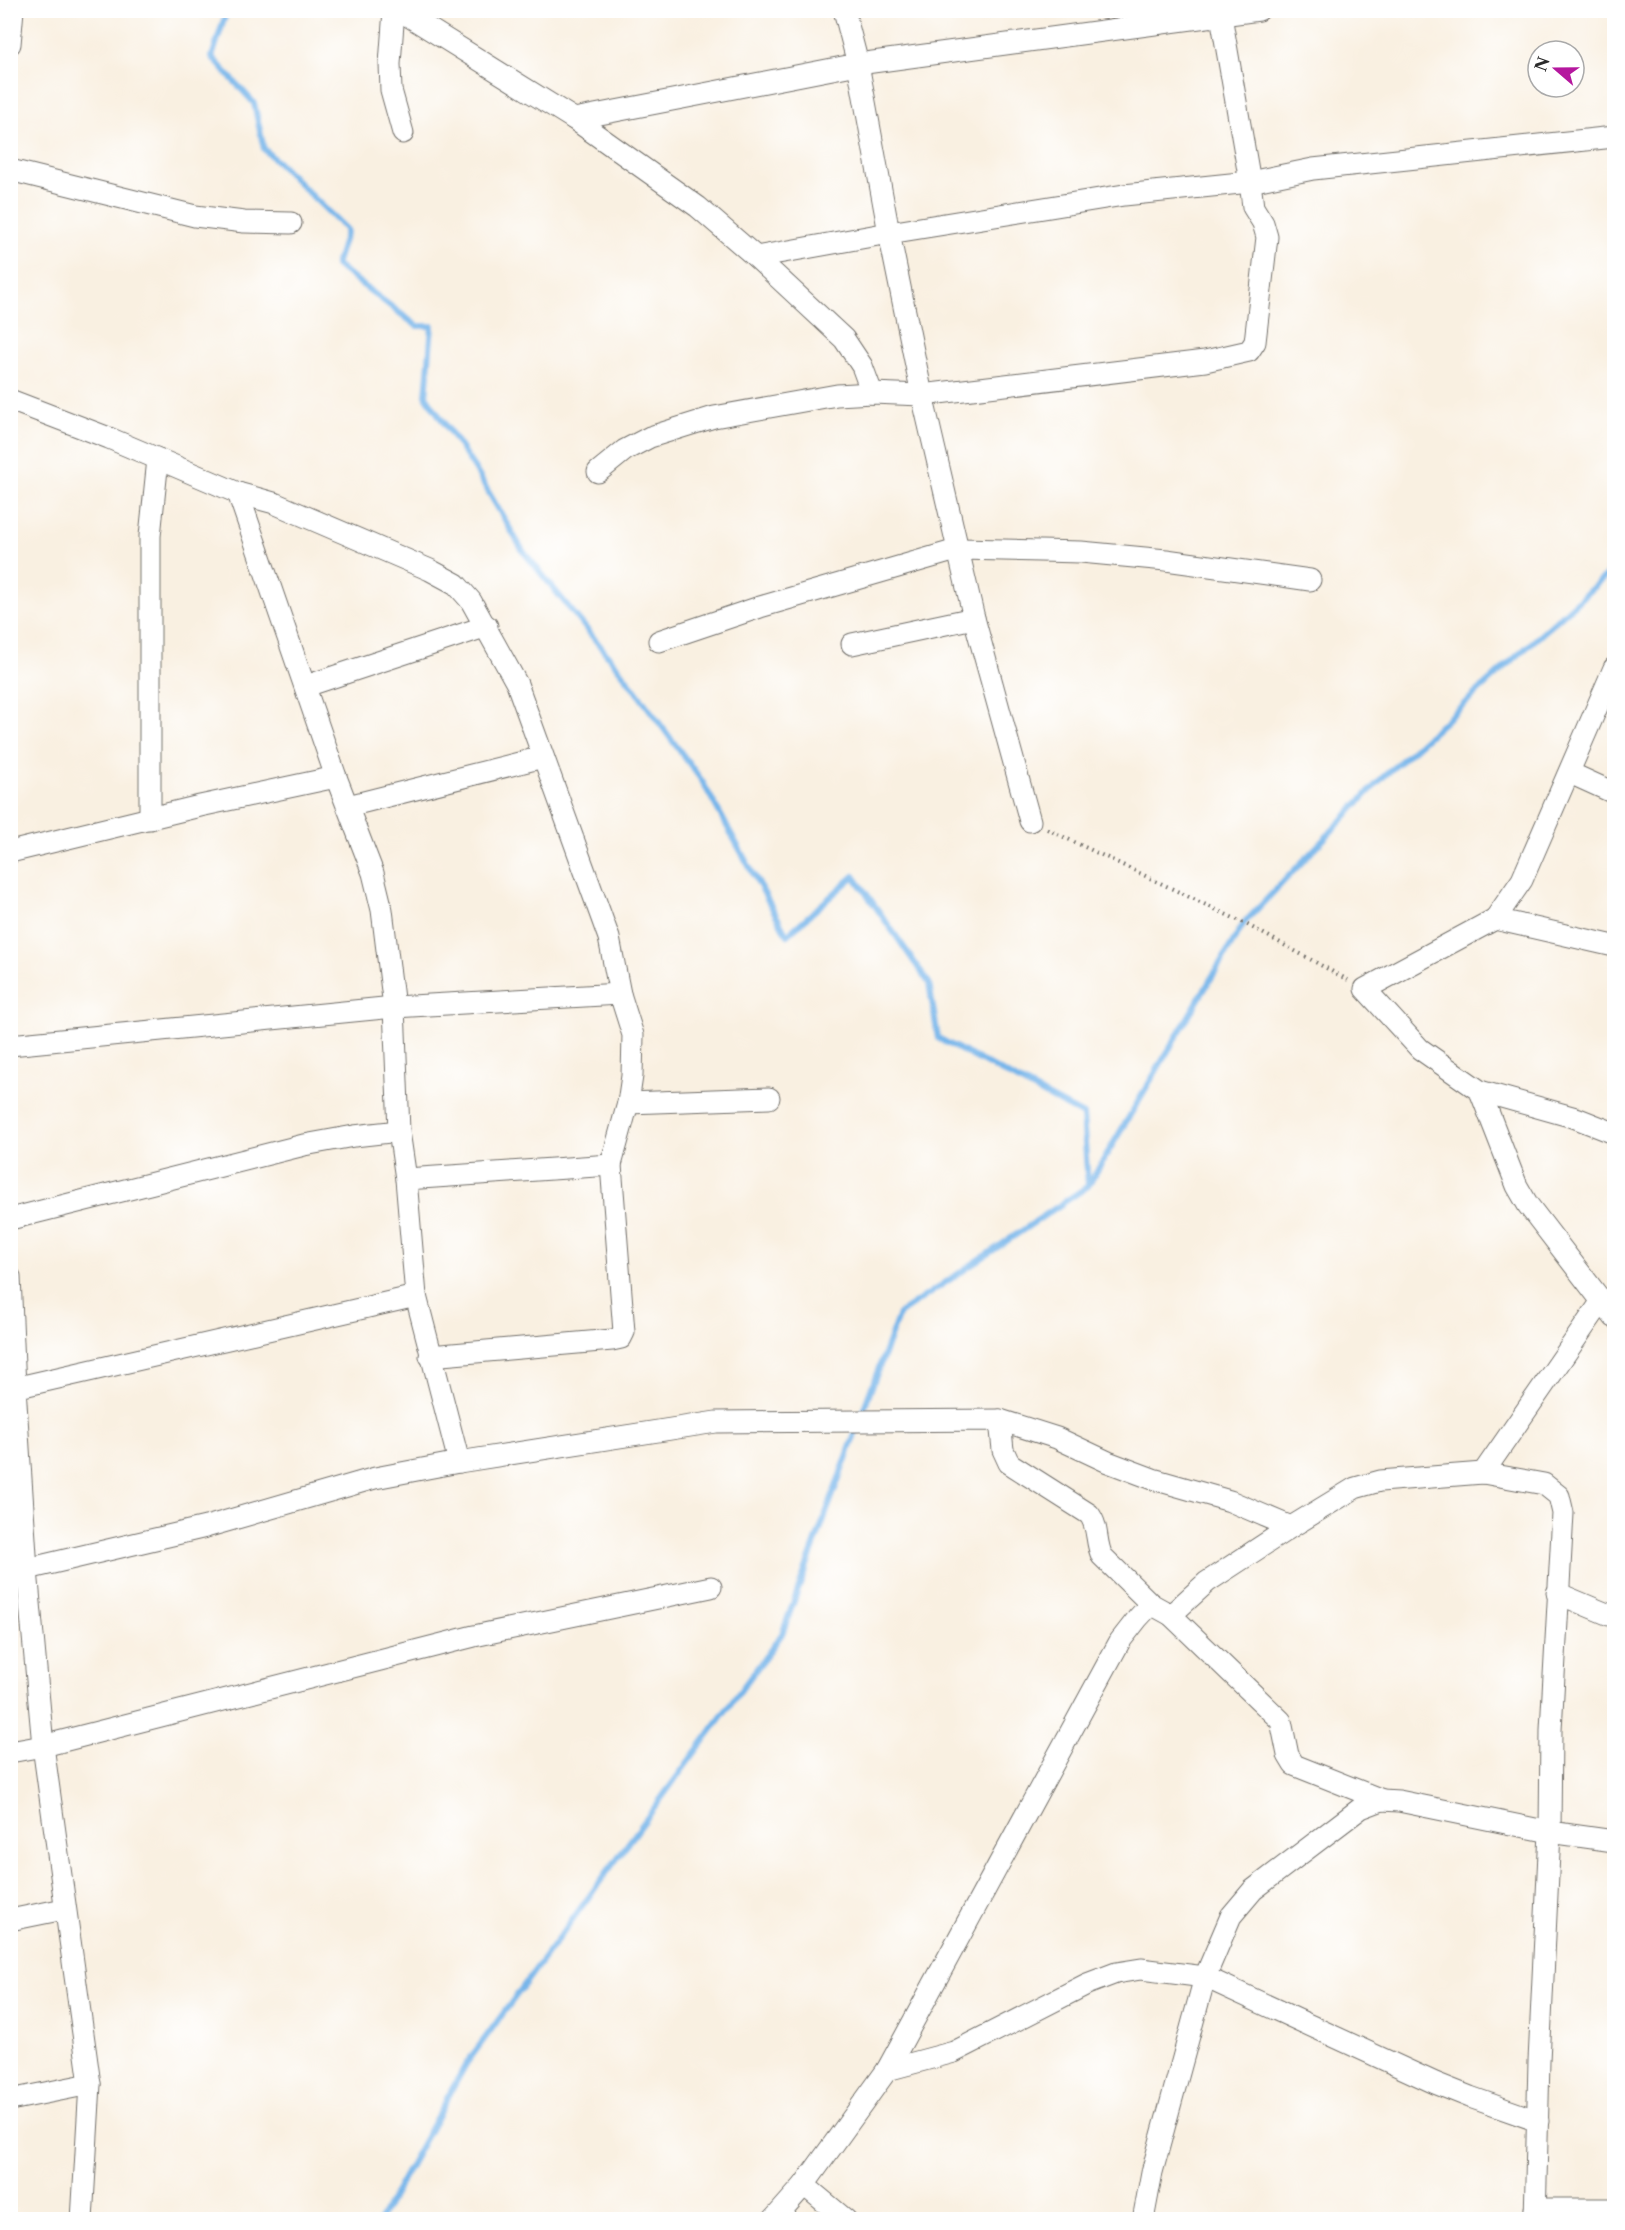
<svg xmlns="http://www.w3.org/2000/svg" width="1625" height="2230" font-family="'Libre Caslon Text',serif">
<rect width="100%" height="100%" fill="#fff"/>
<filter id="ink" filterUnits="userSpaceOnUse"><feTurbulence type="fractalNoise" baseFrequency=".0167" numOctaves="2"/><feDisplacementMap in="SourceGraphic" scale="12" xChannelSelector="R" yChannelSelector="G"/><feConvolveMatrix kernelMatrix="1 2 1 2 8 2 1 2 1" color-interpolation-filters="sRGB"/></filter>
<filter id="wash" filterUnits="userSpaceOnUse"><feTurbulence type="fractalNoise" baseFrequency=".008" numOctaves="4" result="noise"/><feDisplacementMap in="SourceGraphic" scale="24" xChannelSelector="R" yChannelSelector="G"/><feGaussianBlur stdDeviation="1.35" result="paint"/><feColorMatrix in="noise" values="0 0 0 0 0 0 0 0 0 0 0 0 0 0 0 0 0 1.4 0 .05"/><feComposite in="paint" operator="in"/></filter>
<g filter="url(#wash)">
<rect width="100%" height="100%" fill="#f9f0e1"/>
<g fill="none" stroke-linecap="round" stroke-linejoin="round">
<g stroke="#76b5ea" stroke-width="6">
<polyline points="227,10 212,57 254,103 264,149 347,230 336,265 417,326 432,326 426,396 475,469 523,551 627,679 702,781 787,935 854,876 929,983 938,1038 1083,1115 1088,1185"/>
<polyline points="861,1416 899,1314 1088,1186 1244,923 1383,777 1608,574 1614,538"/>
<polyline points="380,2220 466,2064 782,1634 858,1426"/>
</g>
</g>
</g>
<g filter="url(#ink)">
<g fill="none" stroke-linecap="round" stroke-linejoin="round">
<defs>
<g id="minor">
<polyline points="394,10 390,64 391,90 403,133"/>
<polyline points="399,10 574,119 698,207 756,257 844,339 862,366 872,393"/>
<polyline points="844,10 858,64 889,233 922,395 974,618 1030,821"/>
<polyline points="10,44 13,10"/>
<polyline points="574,119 858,64 1259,10"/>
<polyline points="10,170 195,216 244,222 291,223"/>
<polyline points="756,257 889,233 1124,195 1250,182 1313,169 1614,137"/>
<polyline points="10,400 109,438 238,493 274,503 430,570 456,584 471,601 517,684 609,938 620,994 633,1035 632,1076 628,1103 611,1165 624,1332 621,1338 612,1340 430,1356"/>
<polyline points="598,472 625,450 650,437 714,417 837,395 872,393 922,395 1205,361 1249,351 1255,342 1267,237 1263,223 1253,207 1250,182 1220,10"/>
<polyline points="238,493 336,777 373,873 382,910 394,1007 399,1131 406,1179 416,1296 459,1462"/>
<polyline points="659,641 760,607 960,549 1081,552 1166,560 1310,580"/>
<polyline points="852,644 974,618"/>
<polyline points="306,686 487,626"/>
<polyline points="1570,773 1614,793"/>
<polyline points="348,806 543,757"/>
<polyline points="150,819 150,536 158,459"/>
<polyline points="10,852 200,806 336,777"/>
<polyline points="1495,919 1522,880 1614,668"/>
<polyline points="1614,946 1495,919 1365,989 1420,1049 1480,1091 1517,1186 1528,1205 1614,1317"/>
<polyline points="10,1045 394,1007 620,994"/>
<polyline points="1480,1091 1576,1118 1614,1133"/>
<polyline points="628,1103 769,1098"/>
<polyline points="406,1179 611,1165"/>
<polyline points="10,1219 304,1145 354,1136 399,1131"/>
<polyline points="10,1277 15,1387 27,1570 43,1746 90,2084 82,2220"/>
<polyline points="10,1389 416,1296"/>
<path d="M1000,1420l3,30 6,13 80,51c10,12 6,28 13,42l49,48"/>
<polyline points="1483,1473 1602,1301"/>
<polyline points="10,1573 206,1527 375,1478 459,1462 716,1422 1000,1420 1057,1438 1108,1462 1153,1479 1230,1501 1291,1527 1355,1488 1380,1481 1483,1473 1544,1484 1559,1496 1563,1513 1551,1730 1550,1832 1539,2061 1535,2220"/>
<polyline points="1557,1593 1614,1617"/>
<polyline points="1171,1615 1281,1721 1288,1755 1294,1765 1382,1800"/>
<polyline points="10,1752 43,1746 474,1636 711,1587"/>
<polyline points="10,1920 64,1909"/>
<polyline points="887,2070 1120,1641 1138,1618 1151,1604 1171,1615 1207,1582 1291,1527"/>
<polyline points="10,2100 90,2084"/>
<polyline points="804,2185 846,2220"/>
<polyline points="1535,2209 1614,2209"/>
<polyline points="773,2220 804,2185 887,2070 954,2052 1087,1984 1116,1973 1141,1969 1205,1977 1435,2083 1470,2097 1538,2121"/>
<polyline points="1143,2220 1152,2172 1205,1977 1231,1916 1253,1890 1361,1808 1382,1800 1399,1801 1550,1832 1614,1841"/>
</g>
</defs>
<use href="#minor" stroke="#73706b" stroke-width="23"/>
<polyline stroke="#73706b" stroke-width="4" stroke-dasharray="1.5 4.5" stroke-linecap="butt" points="1047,829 1244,923 1348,980"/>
<use href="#minor" stroke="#fff" stroke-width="21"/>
</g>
</g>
<rect width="1625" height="2230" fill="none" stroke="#fff" stroke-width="36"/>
<g transform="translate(1556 69) rotate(290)"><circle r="28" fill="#ffffff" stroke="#aaaaaa" stroke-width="1.5"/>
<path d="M0-4.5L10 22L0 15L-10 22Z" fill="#b5179e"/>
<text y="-9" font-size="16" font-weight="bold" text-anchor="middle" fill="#2b2b2b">N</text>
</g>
</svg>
